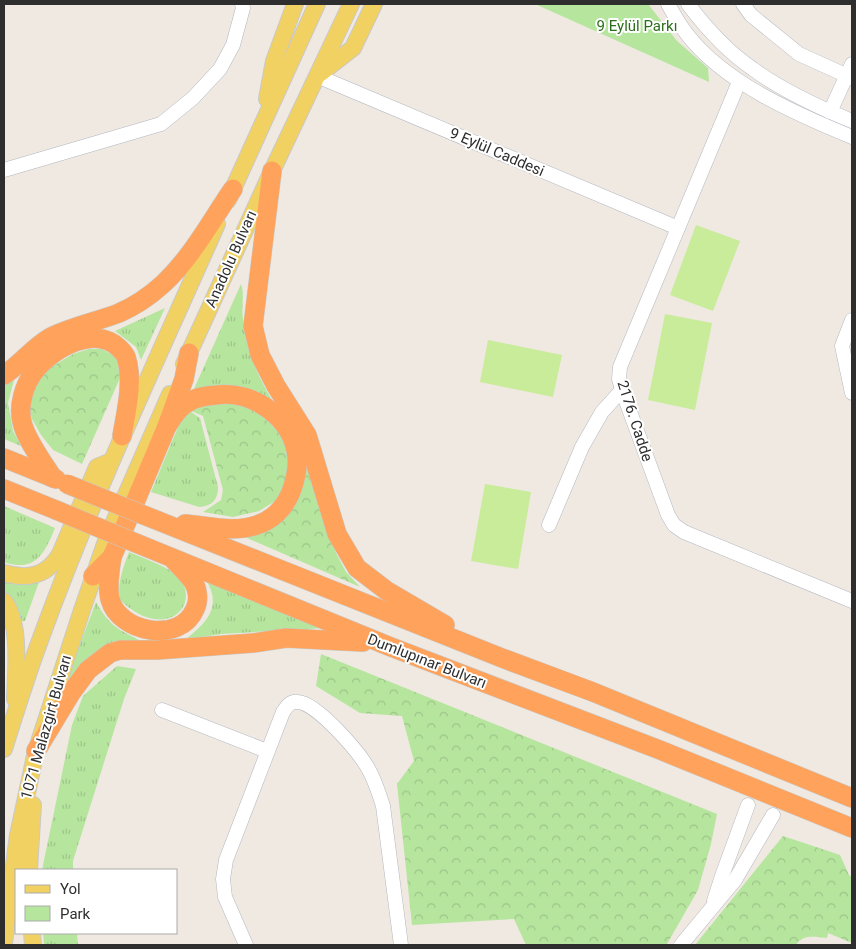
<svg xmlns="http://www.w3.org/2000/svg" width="856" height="949" font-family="Roboto,sans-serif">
<defs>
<pattern id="grass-tufts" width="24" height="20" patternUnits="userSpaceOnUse" patternTransform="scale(1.25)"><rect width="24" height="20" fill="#b6e59e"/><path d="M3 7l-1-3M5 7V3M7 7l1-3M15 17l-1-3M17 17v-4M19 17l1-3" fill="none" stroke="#9dc588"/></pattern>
<pattern id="forest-crowns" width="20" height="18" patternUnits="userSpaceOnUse" patternTransform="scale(1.25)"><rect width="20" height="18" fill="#b6e59e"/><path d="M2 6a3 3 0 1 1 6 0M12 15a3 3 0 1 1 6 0" fill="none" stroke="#9dc588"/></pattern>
</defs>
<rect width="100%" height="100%" fill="#efe9e1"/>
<g fill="url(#grass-tufts)">
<path d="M241,284c4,11 0,23 2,35 3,31 13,54 29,81l-28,-13 -27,-1 -24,5z"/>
<polygon points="165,308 141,360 136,347 115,331"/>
<polygon points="14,380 8,403 13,431 21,446 4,439 4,386"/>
<path d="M191,412l9,6 18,69c0,13 -6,19 -19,20l-48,-15 32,-77z"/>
<path d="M4,506l51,22c-10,25 -20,45 -51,34z"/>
<path d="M129,552c14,6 32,12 45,21 19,14 15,42 -9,46 -17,3 -33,-8 -45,-19 -3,-17 3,-32 9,-48z"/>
<path d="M204,576l121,52 -104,6 -36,6c14,-12 32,-25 27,-46 -1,-6 -5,-12 -8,-18z"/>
<polygon points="34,580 39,582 25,621 18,621 4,598 4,582 17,583"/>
<path d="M96,602c14,25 22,27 47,40l-80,47z"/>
<polygon points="117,666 136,669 124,699 73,861 73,870 42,870 72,725 83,696"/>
<polygon points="43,933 77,933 78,945 44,945"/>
</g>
<g fill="url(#forest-crowns)">
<polygon points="89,349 102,349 114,356 117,361 120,378 82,464 53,450 41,435 32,419 28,405 39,380 48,369 73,354"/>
<polygon points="214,402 250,406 270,423 280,434 286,447 290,476 277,500 259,511 233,517 203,512 221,500 223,490 203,416 189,410"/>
<path d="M306,461l11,40 19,52 10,19 14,15 -113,-49c17,-7 47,-26 54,-45 3,-10 3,-22 5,-32z"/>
<polygon points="321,654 717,814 711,844 698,890 667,944 526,945 514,919 412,925 397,784 414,761 402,716 360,713 316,686"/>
<path d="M783,836l57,19 9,20 3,2v66l-24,-10 -1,5c-12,-1 -24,-4 -31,7h-101z"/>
</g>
<polygon fill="#b6e59e" points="535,4 648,4 677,41 708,68 709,82"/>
<g fill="#c9ec9a">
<polygon points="696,225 740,241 713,311 670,295"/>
<polygon points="665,314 712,323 695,410 648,400"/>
<polygon points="488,340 562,355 553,397 480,382"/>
<polygon points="485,484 531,492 518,569 471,561"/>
</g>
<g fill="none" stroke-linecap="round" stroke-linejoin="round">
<defs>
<g id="minor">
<path d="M668,4c5,9 11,20 18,29 38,50 110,81 166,104"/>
<path d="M688,4c18,24 40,48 65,65 30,22 65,38 99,52"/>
<polyline points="743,4 751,15 799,54 852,78"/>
<polyline points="317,76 678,228"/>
<polyline points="739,82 620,367 619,379 622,390 668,515 674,525 684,532 852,601"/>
<polyline points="830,112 852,64"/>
<polyline points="4,170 161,124 193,98 220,69 233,45 243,8 242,4"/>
<polyline points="852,320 842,346 852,393"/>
<polyline points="549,525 582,447 602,412 622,390"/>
<polyline points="162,710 267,751"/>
<polyline points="714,901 722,876 748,805"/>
<path d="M246,945l-21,-48 -2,-18 3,-19 57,-148c4,-6 7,-11 15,-10 19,1 62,51 71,68 6,11 10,23 14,36l18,139"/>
<polyline points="681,945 735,880 773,815"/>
</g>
<g id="major">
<polyline points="321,73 353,48 374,4"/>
<polyline points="267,99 274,61 295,4"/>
<polyline points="228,200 317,4"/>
<polyline points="184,364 272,171 351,4"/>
<path d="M4,573c24,7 43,3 56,-19l37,-87 12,-5"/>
<path d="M4,601c17,21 12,71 11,98"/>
<path d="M4,749c12,-38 24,-77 38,-114 51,-140 115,-275 175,-411"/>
<polyline points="29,870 33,805"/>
<polyline points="32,933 33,945"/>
<polyline points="4,943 18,835 36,751 82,610 107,538 170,394"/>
</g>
<g id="highway">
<polyline points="272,171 253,326 260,355 276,386 307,435 337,534 357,568 387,591 445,625"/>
<path d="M4,375c17,-11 29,-28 47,-38 22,-11 45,-15 68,-24 16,-7 32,-18 44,-29 29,-27 48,-63 70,-95"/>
<path d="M167,426c6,-9 11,-18 20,-23 9,-6 19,-7 29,-8 38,-5 78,24 81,63 1,12 -2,23 -6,34 -6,15 -18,28 -34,33 -21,8 -49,1 -72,-1"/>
<polyline points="4,458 56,479"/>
<path d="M53,478c-10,-16 -27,-38 -31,-56 -4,-16 2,-37 12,-50 17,-23 61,-48 85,-24 3,3 6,6 7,9 8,24 0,55 -4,79"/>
<polyline points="4,489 56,510"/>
<polyline points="141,514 502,658 593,692 852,798"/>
<polyline points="131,541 391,647 660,750 852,828"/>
<path d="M112,557c-2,13 -5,29 -2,42 8,33 70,46 85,10 4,-8 3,-18 -1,-26 -5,-8 -14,-16 -20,-23"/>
<polyline points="93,576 112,557 167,426 184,379 189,353"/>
<polyline points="36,751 71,693 88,670 110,653 120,650 157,650 253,643 286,638 363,642"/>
</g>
</defs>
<use href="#minor" stroke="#b4b7c1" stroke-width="15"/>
<use href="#major" stroke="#c9c9c9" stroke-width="18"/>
<use href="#highway" stroke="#c9c9c9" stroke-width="20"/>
<use href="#minor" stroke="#fff" stroke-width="14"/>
<use href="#major" stroke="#f2d163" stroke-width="16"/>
<use href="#highway" stroke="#ffa35c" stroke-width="19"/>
<defs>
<g id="highway-bridge">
<polyline points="67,484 141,514"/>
<polyline points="56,510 131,541"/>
</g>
</defs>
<use href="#highway-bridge" stroke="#c9c9c9" stroke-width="20" stroke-linecap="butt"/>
<use href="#highway-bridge" stroke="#ffa35c" stroke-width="19"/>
</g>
<g text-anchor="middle" stroke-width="4" stroke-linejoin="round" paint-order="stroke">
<g font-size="15" fill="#2c6e1b" stroke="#fff">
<text x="637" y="31">9 Eylül Parkı</text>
</g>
<g font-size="15" fill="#2e2e2e" stroke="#fff">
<text transform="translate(497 152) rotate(23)" y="5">9 Eylül Caddesi</text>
<text transform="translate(231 259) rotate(-66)" y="5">Anadolu Bulvarı</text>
<text transform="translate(635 421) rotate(72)" y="5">2176. Cadde</text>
<text transform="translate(427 661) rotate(21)" y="5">Dumlupınar Bulvarı</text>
<text transform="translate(46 727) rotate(-74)" y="5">1071 Malazgirt Bulvarı</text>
</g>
</g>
<rect width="856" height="949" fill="none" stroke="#2e2e2e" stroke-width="10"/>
<rect x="15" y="869" width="162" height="65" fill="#ffffff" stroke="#ababab"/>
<rect x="25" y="885" width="25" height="8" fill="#f2d163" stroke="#ababab"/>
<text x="60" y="894" font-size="15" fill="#2e2e2e">Yol</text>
<rect x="25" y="906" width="25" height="15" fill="#b6e59e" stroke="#ababab"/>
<text x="60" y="919" font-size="15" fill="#2e2e2e">Park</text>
</svg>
